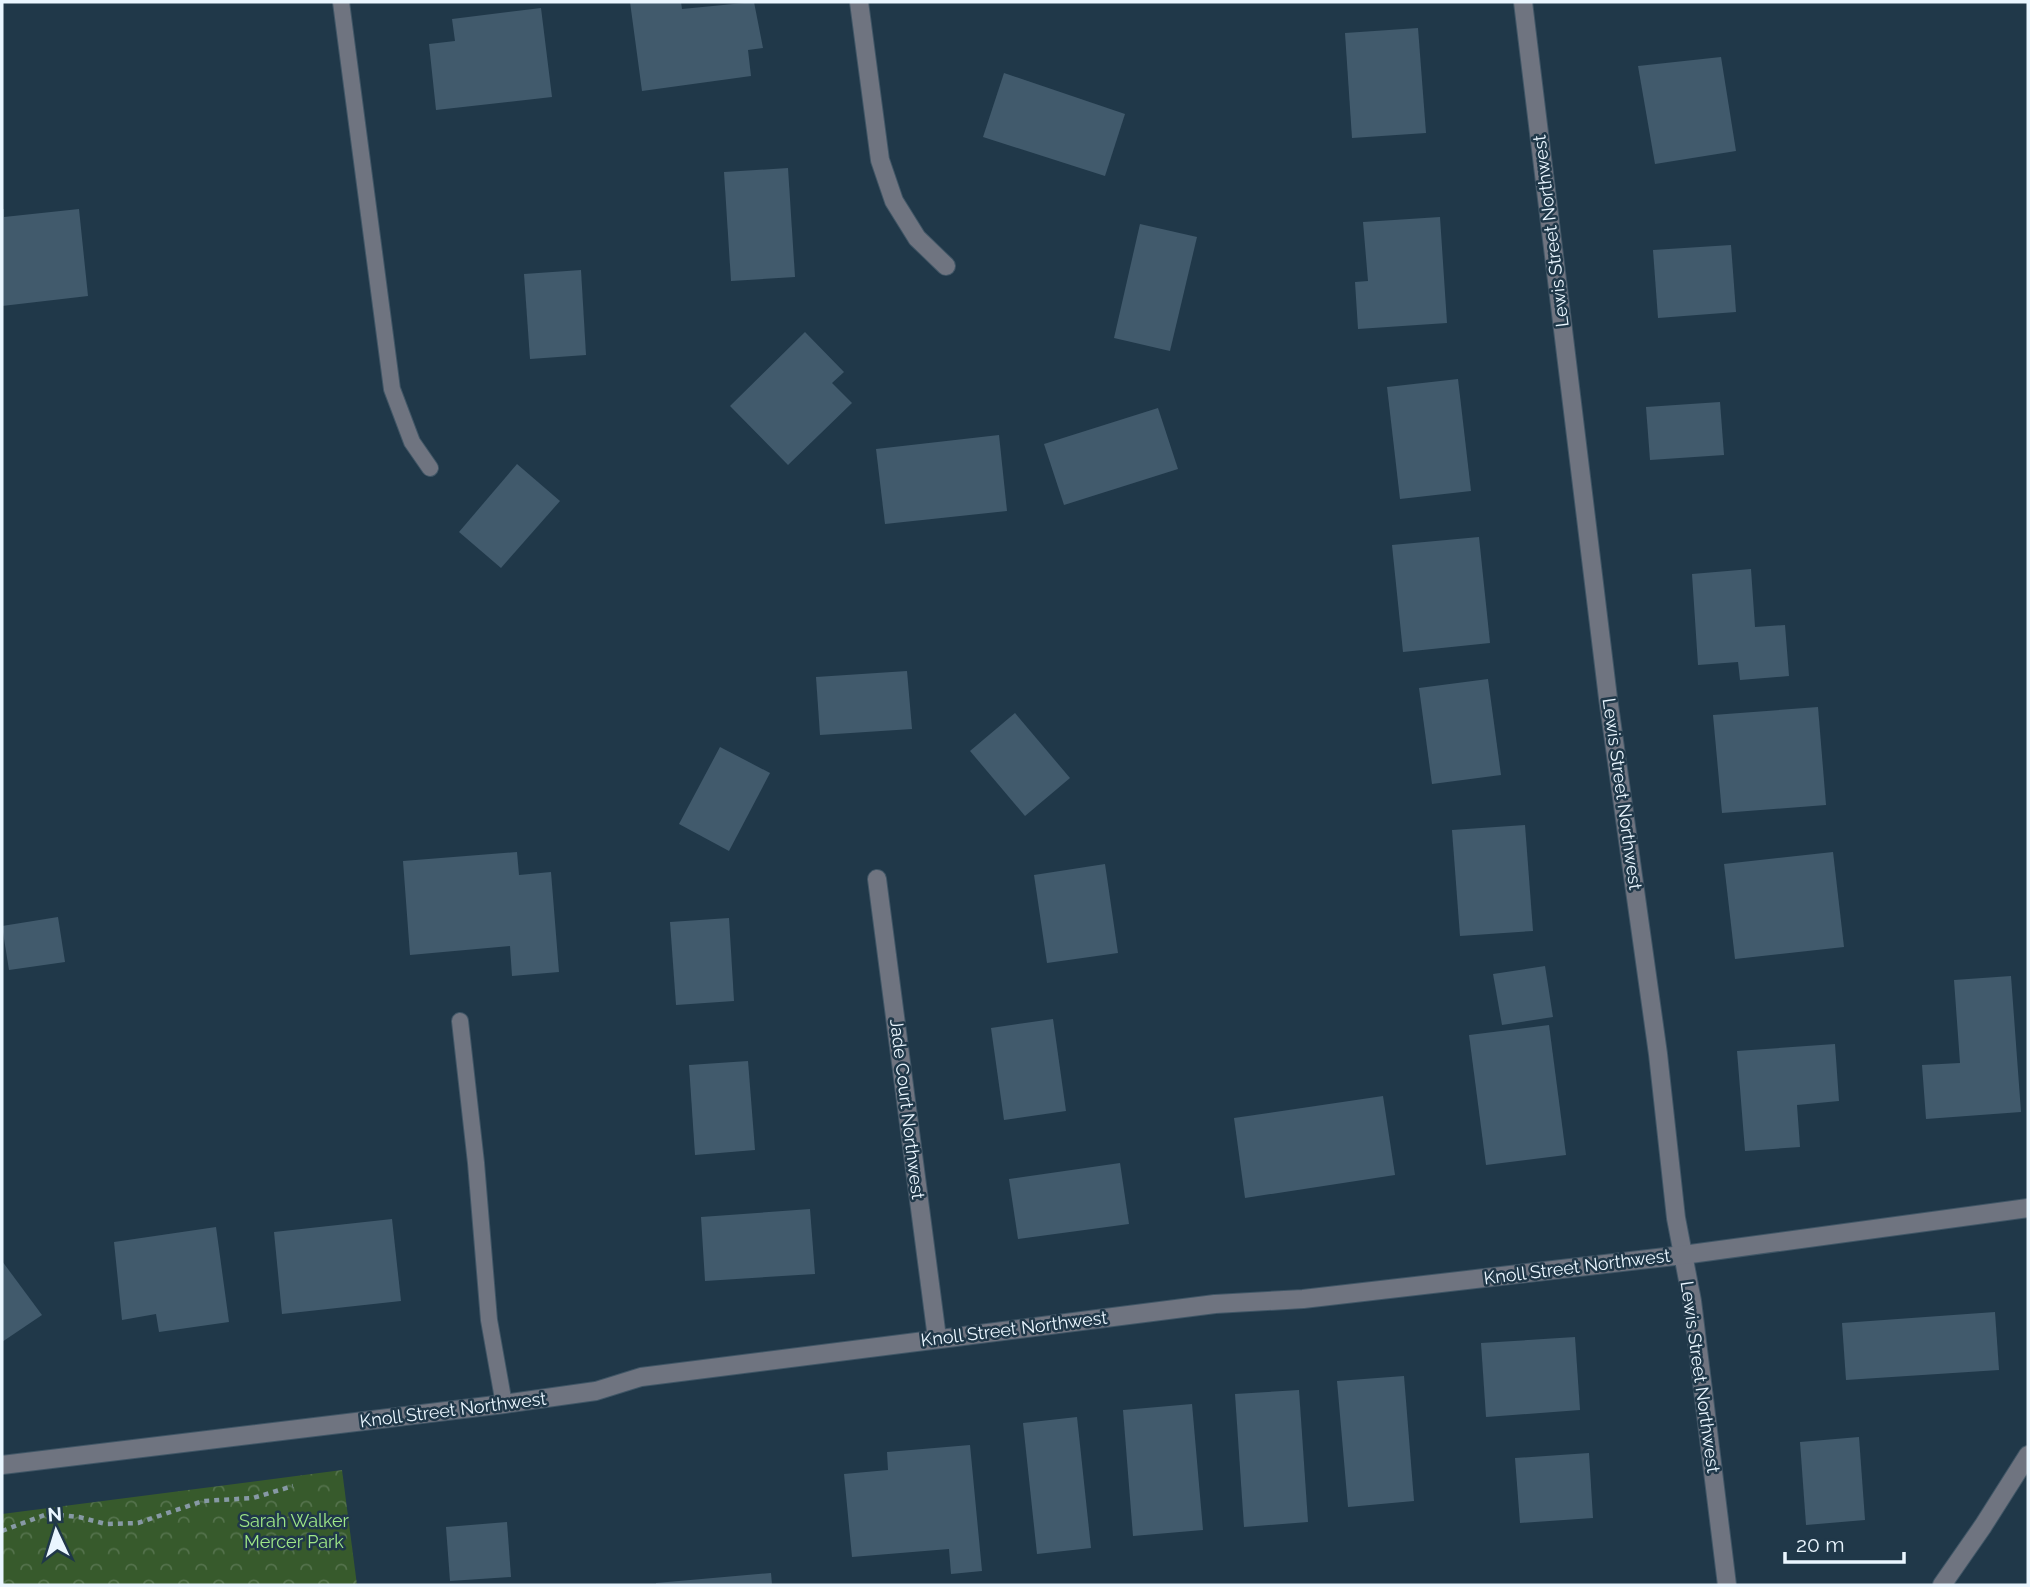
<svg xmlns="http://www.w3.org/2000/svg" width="2030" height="1587" font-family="Raleway,sans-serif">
<defs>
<pattern id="park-crowns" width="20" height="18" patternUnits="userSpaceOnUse" patternTransform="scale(1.75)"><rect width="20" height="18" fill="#375a2c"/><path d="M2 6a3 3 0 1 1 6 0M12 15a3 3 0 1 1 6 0" fill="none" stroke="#54724c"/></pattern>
</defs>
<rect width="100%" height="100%" fill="#203849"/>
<polygon fill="url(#park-crowns)" points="342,1470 357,1585 2,1585 2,1514"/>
<g fill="#415a6c">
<polygon points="630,2 681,2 682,9 754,2 763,48 748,50 751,76 642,91"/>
<polygon points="541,8 552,97 436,110 429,44 455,41 452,19"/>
<polygon points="1418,28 1426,133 1352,138 1345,33"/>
<polygon points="1721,57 1736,151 1655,164 1638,66"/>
<polygon points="1004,73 1125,114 1105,176 983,137"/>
<polygon points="788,168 795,277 731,281 724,172"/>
<polygon points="2,209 4,209 4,217 79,209 88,296 2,306"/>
<polygon points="1440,217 1447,323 1358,329 1355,282 1368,281 1363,222"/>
<polygon points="1140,224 1197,237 1170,351 1114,338"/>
<polygon points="1731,245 1736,312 1658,318 1653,250"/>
<polygon points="581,270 586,355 530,359 524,274"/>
<polygon points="805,332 844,372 832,383 852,403 788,465 730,406"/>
<polygon points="1458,379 1471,491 1400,499 1387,387"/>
<polygon points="1720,402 1724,455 1650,460 1646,407"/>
<polygon points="1158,408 1178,469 1064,505 1044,444"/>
<polygon points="999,435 1007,511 885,524 876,449"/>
<polygon points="517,464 560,501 501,568 459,532"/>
<polygon points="1479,537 1490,643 1403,652 1392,545"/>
<polygon points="1751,569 1755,627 1785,625 1789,676 1740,680 1738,662 1698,665 1692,574"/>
<polygon points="907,671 912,729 820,735 816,677"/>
<polygon points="1488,679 1501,775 1432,784 1419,688"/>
<polygon points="1818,707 1826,805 1722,813 1713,715"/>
<polygon points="1015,713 1070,778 1025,816 970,751"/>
<polygon points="720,747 770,773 729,851 679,824"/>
<polygon points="1525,825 1533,931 1460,936 1452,830"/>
<polygon points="517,852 519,875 551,872 559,972 512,976 510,946 410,955 403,861"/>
<polygon points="1833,852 1844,947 1735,959 1724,864"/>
<polygon points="1105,864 1118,953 1047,963 1034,875"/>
<polygon points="58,917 65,962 9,970 2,926"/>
<polygon points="729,918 734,1001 676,1005 670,922"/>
<polygon points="1545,966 1553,1017 1502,1025 1493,974"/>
<polygon points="2011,976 2021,1112 1926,1119 1922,1065 1960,1063 1954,980"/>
<polygon points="1053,1019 1066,1111 1004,1120 991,1028"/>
<polygon points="1549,1025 1566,1155 1486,1165 1469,1035"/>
<polygon points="1835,1044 1839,1101 1797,1105 1800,1147 1745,1151 1737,1051"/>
<polygon points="748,1061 755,1150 695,1155 689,1065"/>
<polygon points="1383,1096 1395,1175 1245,1198 1234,1118"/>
<polygon points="1120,1163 1129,1224 1018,1239 1009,1179"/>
<polygon points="810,1209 815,1274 705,1281 701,1217"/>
<polygon points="392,1219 401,1301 282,1314 274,1232"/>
<polygon points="216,1227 229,1322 159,1332 156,1314 122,1320 114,1242"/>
<polygon points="2,1261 42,1315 2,1342"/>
<polygon points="1995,1312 1999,1370 1846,1380 1842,1323"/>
<polygon points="1575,1337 1580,1410 1486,1417 1481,1343"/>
<polygon points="1404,1376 1414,1501 1348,1507 1337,1381"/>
<polygon points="1299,1390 1308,1522 1244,1527 1235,1394"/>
<polygon points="1192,1404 1203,1530 1133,1536 1123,1410"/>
<polygon points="1077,1417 1091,1548 1037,1554 1023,1423"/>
<polygon points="1859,1437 1865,1520 1806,1525 1800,1442"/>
<polygon points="970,1445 982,1571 951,1574 949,1549 852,1557 844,1474 888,1470 887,1452"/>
<polygon points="1589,1453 1593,1518 1520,1523 1515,1458"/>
<polygon points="507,1522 511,1577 450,1581 446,1527"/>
<polygon points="771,1573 772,1585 656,1585 656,1583"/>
</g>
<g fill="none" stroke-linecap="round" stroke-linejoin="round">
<defs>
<g id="service">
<polyline points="341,2 392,389 412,442 430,468"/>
<polyline points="460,1021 476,1163 489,1320 504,1404"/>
</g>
<g id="minor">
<polyline points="859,2 880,160 894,201 917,238 946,266"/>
<polyline points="1523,2 1608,698 1658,1054 1676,1218 1692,1301 1727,1585"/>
<polyline points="877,879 937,1338"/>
<polyline points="2,1465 504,1404 596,1391 641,1377 1215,1304 1303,1299 1683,1255 2028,1208"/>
<polyline points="1942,1585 1983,1526 2028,1455"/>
</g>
</defs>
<use href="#service" stroke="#405666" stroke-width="18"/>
<use href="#minor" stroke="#405666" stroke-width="20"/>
<polyline stroke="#8799a5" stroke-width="4.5" stroke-dasharray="5 5" stroke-linecap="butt" points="2,1531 47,1514 79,1517 106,1524 138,1523 203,1501 253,1498 293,1486"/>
<use href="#service" stroke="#6f7480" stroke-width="16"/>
<use href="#minor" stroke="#6f7480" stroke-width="18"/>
</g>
<g text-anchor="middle" stroke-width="5" stroke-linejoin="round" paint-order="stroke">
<g font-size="18" fill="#eaf6ff" stroke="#203849">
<text transform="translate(1551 231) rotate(-97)" y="6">Lewis Street Northwest</text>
<text transform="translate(1622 794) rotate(82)" y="6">Lewis Street Northwest</text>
<text transform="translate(907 1109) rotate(83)" y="6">Jade Court Northwest</text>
<text transform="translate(1577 1267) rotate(-7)" y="6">Knoll Street Northwest</text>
<text transform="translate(1014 1329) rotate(-7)" y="6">Knoll Street Northwest</text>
<text transform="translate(1700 1377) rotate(82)" y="6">Lewis Street Northwest</text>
<text transform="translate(453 1410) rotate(-7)" y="6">Knoll Street Northwest</text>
</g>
<g font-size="18" fill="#9ee787" stroke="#203849">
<text x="294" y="1527">Sarah Walker<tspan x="294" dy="21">Mercer Park</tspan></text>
</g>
</g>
<rect width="2030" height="1587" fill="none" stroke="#eaf6ff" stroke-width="7"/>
<g transform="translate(56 1531) rotate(356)" stroke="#203849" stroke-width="5" paint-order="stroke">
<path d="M0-5L12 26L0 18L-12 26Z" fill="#eaf6ff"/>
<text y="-10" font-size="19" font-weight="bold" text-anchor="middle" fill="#eaf6ff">N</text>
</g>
<path d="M1785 1552v10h119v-10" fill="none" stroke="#eaf6ff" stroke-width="3.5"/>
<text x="1796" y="1552" font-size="21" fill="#eaf6ff" stroke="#203849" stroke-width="5" paint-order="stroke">20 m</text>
</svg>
